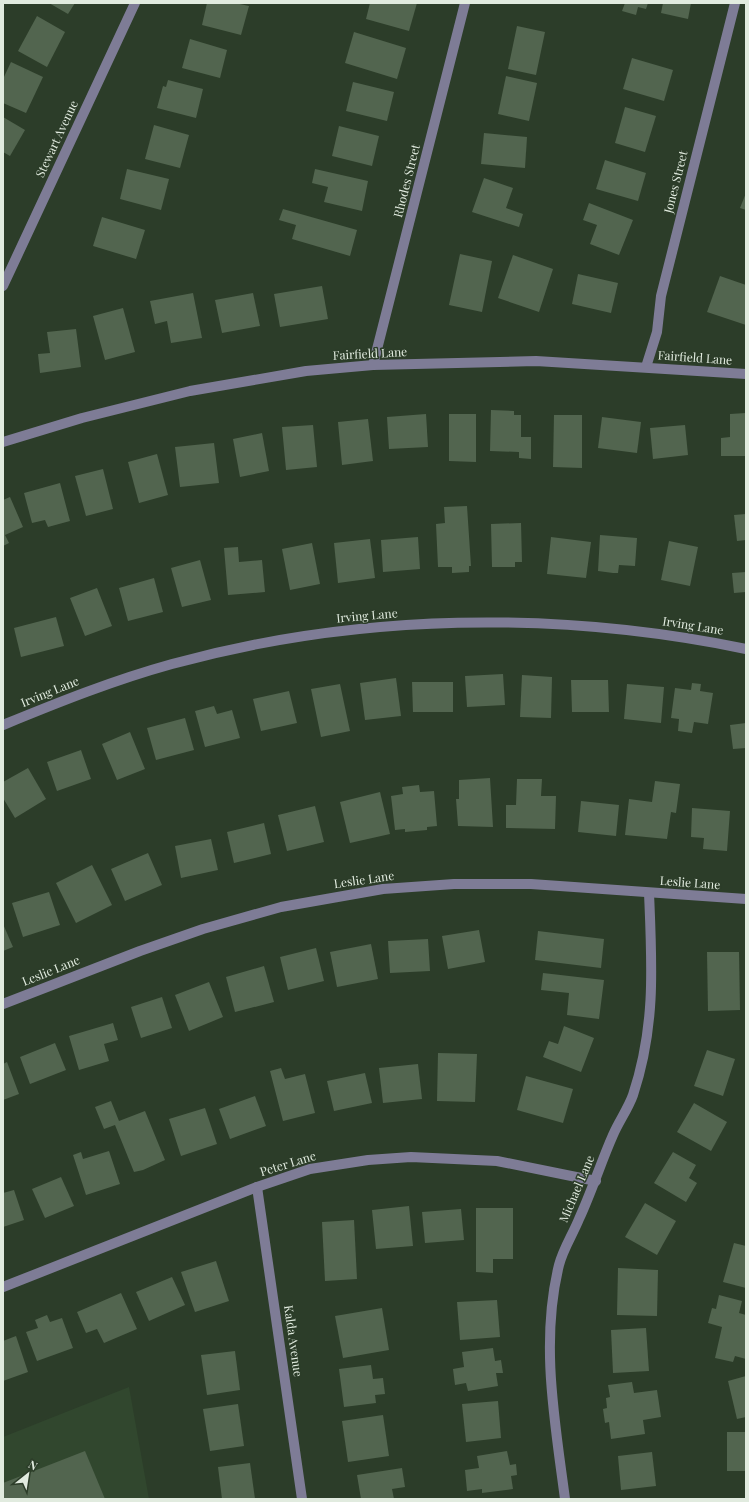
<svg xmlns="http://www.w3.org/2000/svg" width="749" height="1502" font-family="'Playfair Display',serif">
<rect width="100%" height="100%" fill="#2c3d29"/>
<polygon fill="#31472e" points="129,1387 149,1499 3,1499 3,1437"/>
<g fill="#52654f">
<polygon points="49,3 75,3 68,14"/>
<polygon points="207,3 235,3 249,6 241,35 202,25"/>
<polygon points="370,3 417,3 409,31 366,19"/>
<polygon points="625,3 648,3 646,9 638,7 636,15 622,11"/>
<polygon points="663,3 691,3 688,19 661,13"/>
<polygon points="37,16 65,32 47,67 18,51"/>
<polygon points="517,26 545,32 536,75 508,69"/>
<polygon points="354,32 406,48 397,79 345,63"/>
<polygon points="190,39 227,50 220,78 182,68"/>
<polygon points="632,58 673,70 664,101 623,89"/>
<polygon points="11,62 43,77 26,113 3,103 3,79"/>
<polygon points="506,76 537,83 529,121 498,114"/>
<polygon points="168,80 203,89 196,118 157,108 163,86 166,87"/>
<polygon points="353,82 394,92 387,121 346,111"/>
<polygon points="625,107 656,116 645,152 615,143"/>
<polygon points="3,117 25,130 10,156 3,152"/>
<polygon points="154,125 189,135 180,168 145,159"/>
<polygon points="339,126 379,136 372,166 332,156"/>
<polygon points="484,133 527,137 525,168 481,164"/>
<polygon points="605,160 646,173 638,201 596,189"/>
<polygon points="127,169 169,179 161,210 120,199"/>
<polygon points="315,169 368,181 362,211 324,202 328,187 312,183"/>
<polygon points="484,178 513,188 506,208 523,214 519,227 472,212"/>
<polygon points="746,193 746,210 740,208"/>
<polygon points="589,203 633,220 619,255 590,244 597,225 583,220"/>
<polygon points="283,209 357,230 350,256 292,239 296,225 279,220"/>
<polygon points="102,217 145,230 136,259 93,246"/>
<polygon points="460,254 492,261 482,312 449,305"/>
<polygon points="513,255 553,269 539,312 498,298"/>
<polygon points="578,274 618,283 611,313 572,304"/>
<polygon points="720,276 746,285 746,325 707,312"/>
<polygon points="322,286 328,319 280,327 274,294"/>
<polygon points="193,293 202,338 171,343 167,321 155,324 150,301"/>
<polygon points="253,293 260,326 222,333 215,300"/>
<polygon points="123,308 135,352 105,360 93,316"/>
<polygon points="76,329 81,367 40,373 38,354 50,353 47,332"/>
<polygon points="491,410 514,411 514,415 521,415 521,437 531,437 531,459 519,458 519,452 490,451"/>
<polygon points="746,413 746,456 721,456 721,438 730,437 730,414"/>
<polygon points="426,414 428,447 389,449 387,417"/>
<polygon points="449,414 476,414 476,462 449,461"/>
<polygon points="554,415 582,415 582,468 553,467"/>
<polygon points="602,417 641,422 637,453 598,448"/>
<polygon points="368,419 373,461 342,465 338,422"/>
<polygon points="313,425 317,467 286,470 282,427"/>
<polygon points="685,425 688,455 653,459 650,428"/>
<polygon points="262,433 269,471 240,477 233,439"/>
<polygon points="214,443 219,483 180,487 175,447"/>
<polygon points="157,454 168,495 139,503 128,462"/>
<polygon points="103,469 113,509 86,516 75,476"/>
<polygon points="60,483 70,521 48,527 45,520 32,523 24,493"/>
<polygon points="10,497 23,527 5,535 9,543 3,546 3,500"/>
<polygon points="467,506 471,566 469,566 469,572 452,573 452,567 438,567 436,524 445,523 444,507"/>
<polygon points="746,514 746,540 737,541 734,515"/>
<polygon points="521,523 522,562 515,562 515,567 492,567 491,524"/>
<polygon points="600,535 637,538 635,566 619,565 618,573 613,573 598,571"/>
<polygon points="418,537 420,569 383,572 381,540"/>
<polygon points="551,537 591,542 586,578 547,574"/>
<polygon points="370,539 375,578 338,583 334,543"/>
<polygon points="669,541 698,547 690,586 661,580"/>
<polygon points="312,543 320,584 290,590 282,549"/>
<polygon points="238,547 239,562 262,560 265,592 228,595 224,548"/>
<polygon points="200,560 211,600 182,607 171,568"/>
<polygon points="746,572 746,592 734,593 732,573"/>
<polygon points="154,578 163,612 128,621 119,588"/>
<polygon points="97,588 112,626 85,636 70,598"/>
<polygon points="56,617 64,646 21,657 14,628"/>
<polygon points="503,674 505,705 467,707 465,676"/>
<polygon points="522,675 552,677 551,718 520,717"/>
<polygon points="396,678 401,716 365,720 360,683"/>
<polygon points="571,680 608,680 609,712 572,712"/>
<polygon points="412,682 453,682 453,712 413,712"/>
<polygon points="692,683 701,684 700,691 713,693 708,724 694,722 692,733 678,731 679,719 671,718 675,688 691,690"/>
<polygon points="340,684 350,731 321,737 311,689"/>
<polygon points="627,684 664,687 661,723 624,719"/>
<polygon points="289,691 297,723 261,731 253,699"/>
<polygon points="214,706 217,714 232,710 240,738 205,747 195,711"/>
<polygon points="185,718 194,750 156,760 147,728"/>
<polygon points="746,723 746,748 733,749 730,725"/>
<polygon points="130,732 145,769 117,780 102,744"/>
<polygon points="81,750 91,779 57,791 47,762"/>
<polygon points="28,768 46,799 15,818 3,798 3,782"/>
<polygon points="490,778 493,827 458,826 456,799 459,799 459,780"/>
<polygon points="517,779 542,779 541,796 556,796 555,829 506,828 506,805 516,805"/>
<polygon points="655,781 680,784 676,813 671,812 667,839 625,835 629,799 652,802"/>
<polygon points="419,785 420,792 434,791 437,826 427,827 427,830 405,832 405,829 395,830 391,796 403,794 402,787"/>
<polygon points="380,792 390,834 350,843 340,802"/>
<polygon points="581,801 619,805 616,836 578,832"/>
<polygon points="315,806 324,842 287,851 278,815"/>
<polygon points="692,808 730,811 727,851 703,849 704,838 691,837"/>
<polygon points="264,823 271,854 234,863 227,832"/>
<polygon points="211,839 218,870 181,878 175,846"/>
<polygon points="148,853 162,885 125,901 111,869"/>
<polygon points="92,865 112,905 76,923 56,883"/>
<polygon points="49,892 60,925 23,937 12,903"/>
<polygon points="3,924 13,947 3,951"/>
<polygon points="479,930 485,962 448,969 442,936"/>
<polygon points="538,931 604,939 601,968 535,960"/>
<polygon points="428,939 430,971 390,973 388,941"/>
<polygon points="371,944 378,979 337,987 330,952"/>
<polygon points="316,948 324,981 288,990 280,957"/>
<polygon points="707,952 739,952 740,1010 708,1011"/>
<polygon points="264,966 274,1002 235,1012 226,977"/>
<polygon points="543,973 604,980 599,1019 567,1015 569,993 541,990"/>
<polygon points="209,982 223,1017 189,1031 175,995"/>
<polygon points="162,997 172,1028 141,1038 131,1007"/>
<polygon points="113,1023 118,1040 104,1044 109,1061 79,1070 69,1036"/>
<polygon points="564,1026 594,1038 581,1072 543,1057 549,1041 558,1044"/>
<polygon points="55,1043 66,1070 30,1084 20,1057"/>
<polygon points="707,1050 735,1059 723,1096 694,1086"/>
<polygon points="438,1053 477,1054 475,1102 437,1101"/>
<polygon points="7,1062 19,1094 3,1100 3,1064"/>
<polygon points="418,1064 422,1099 383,1103 379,1068"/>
<polygon points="281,1068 285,1079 305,1074 315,1113 283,1121 270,1071"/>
<polygon points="365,1073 372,1103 334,1111 327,1081"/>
<polygon points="526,1076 573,1089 563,1123 517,1110"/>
<polygon points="255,1096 266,1126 230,1139 219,1109"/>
<polygon points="111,1101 119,1121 145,1111 165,1160 143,1170 134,1172 115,1125 104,1129 95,1107"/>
<polygon points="694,1103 727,1122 711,1151 677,1132"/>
<polygon points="205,1108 217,1144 181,1156 169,1119"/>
<polygon points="109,1151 120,1184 86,1195 73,1155 81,1152 83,1159"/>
<polygon points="673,1152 696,1165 689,1178 697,1183 686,1202 654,1183"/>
<polygon points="61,1177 74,1206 45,1218 32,1189"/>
<polygon points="14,1190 24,1220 3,1227 3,1193"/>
<polygon points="645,1203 676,1221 657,1255 625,1237"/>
<polygon points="409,1206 413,1246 376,1249 372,1210"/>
<polygon points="476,1208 513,1208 513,1259 493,1259 493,1273 476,1272"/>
<polygon points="461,1209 464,1240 425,1243 422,1212"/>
<polygon points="354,1220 357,1279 325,1281 322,1222"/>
<polygon points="734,1243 746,1246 746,1288 723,1282"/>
<polygon points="216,1261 229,1301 195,1312 181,1272"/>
<polygon points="618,1268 658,1270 657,1316 617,1315"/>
<polygon points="172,1277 185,1305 149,1321 136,1292"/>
<polygon points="121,1293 137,1329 104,1343 97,1329 86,1333 77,1312"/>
<polygon points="719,1295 742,1301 739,1313 746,1315 746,1359 735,1356 733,1362 715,1358 722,1327 708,1323 712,1308 716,1309"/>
<polygon points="497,1300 500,1337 460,1340 457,1302"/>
<polygon points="382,1308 389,1350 343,1358 335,1316"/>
<polygon points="47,1315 50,1322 62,1318 73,1348 37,1361 26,1332 38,1328 35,1320"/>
<polygon points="646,1328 649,1371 613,1373 611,1330"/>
<polygon points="16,1336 28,1372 3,1381 3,1341"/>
<polygon points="493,1348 495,1361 501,1360 503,1373 496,1373 498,1386 468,1391 466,1383 455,1385 453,1369 464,1367 462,1352"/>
<polygon points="235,1351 240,1390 207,1395 201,1355"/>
<polygon points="371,1365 373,1379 383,1378 385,1394 375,1395 376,1403 344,1407 339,1369"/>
<polygon points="746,1376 746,1417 737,1419 728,1381"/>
<polygon points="632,1382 634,1393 657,1390 661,1417 643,1420 645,1434 611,1439 609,1422 605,1423 603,1409 607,1408 606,1398 610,1397 608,1385"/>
<polygon points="498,1401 501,1438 466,1442 462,1404"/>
<polygon points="238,1404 244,1446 210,1451 203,1409"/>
<polygon points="383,1415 389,1456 348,1462 342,1421"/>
<rect x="727" y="1432" width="19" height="39"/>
<polygon points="85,1451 105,1499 3,1499 3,1483"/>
<polygon points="507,1451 510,1465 516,1464 517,1475 511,1476 513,1489 482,1493 482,1489 467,1491 465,1470 479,1468 477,1456"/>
<polygon points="652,1452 656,1486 621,1490 618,1456"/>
<polygon points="250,1463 255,1499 222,1499 218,1467"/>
<polygon points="402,1468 405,1487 392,1489 394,1499 361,1499 357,1475"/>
</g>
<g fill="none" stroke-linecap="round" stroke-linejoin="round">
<g stroke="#7e7c96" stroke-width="10">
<polyline points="3,286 135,3"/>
<polyline points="373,365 465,3"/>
<polyline points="646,367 657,332 661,296 735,3"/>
<polyline points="3,442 82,418 190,391 306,371 373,365 536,361 746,374"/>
<path d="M3,725c56,-23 111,-45 169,-61 186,-51 385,-54 574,-15"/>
<polyline points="3,1004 140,951 203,929 281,907 383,889 454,884 531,884 746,899"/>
<polyline points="257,1187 302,1499"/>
<polyline points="3,1287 257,1187 310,1169 368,1160 411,1157 497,1161 596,1181"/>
<path d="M565,1499c-10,-77 -25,-157 -6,-234 4,-16 14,-31 20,-46 13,-28 22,-57 34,-84 6,-14 15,-26 20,-40 23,-69 19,-131 16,-202"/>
</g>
</g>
<g text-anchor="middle" stroke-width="3" stroke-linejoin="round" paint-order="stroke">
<g font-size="12" fill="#e1ebdf" stroke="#2c3d29">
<text transform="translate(57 139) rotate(-65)" y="4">Stewart Avenue</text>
<text transform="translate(407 181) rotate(-76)" y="4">Rhodes Street</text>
<text transform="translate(676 182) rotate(-76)" y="4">Jones Street</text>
<text transform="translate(370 354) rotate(-3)" y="4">Fairfield Lane</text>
<text transform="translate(695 358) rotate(4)" y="4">Fairfield Lane</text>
<text transform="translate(367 616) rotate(-5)" y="4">Irving Lane</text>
<text transform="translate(693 626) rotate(9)" y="4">Irving Lane</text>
<text transform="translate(50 692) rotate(-22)" y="4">Irving Lane</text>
<text transform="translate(364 880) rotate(-8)" y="4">Leslie Lane</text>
<text transform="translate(690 883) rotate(4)" y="4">Leslie Lane</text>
<text transform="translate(51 971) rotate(-22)" y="4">Leslie Lane</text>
<text transform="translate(288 1164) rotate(-17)" y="4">Peter Lane</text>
<text transform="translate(577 1189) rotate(-67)" y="4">Michael Lane</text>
<text transform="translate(293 1341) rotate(82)" y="4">Kalda Avenue</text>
</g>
</g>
<rect width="749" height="1502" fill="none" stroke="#e1ebdf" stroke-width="8"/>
<g transform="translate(28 1474) rotate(30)" stroke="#2c3d29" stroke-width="3" paint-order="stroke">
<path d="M0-3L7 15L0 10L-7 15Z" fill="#e1ebdf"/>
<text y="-6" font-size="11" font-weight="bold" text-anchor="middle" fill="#e1ebdf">N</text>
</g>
</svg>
